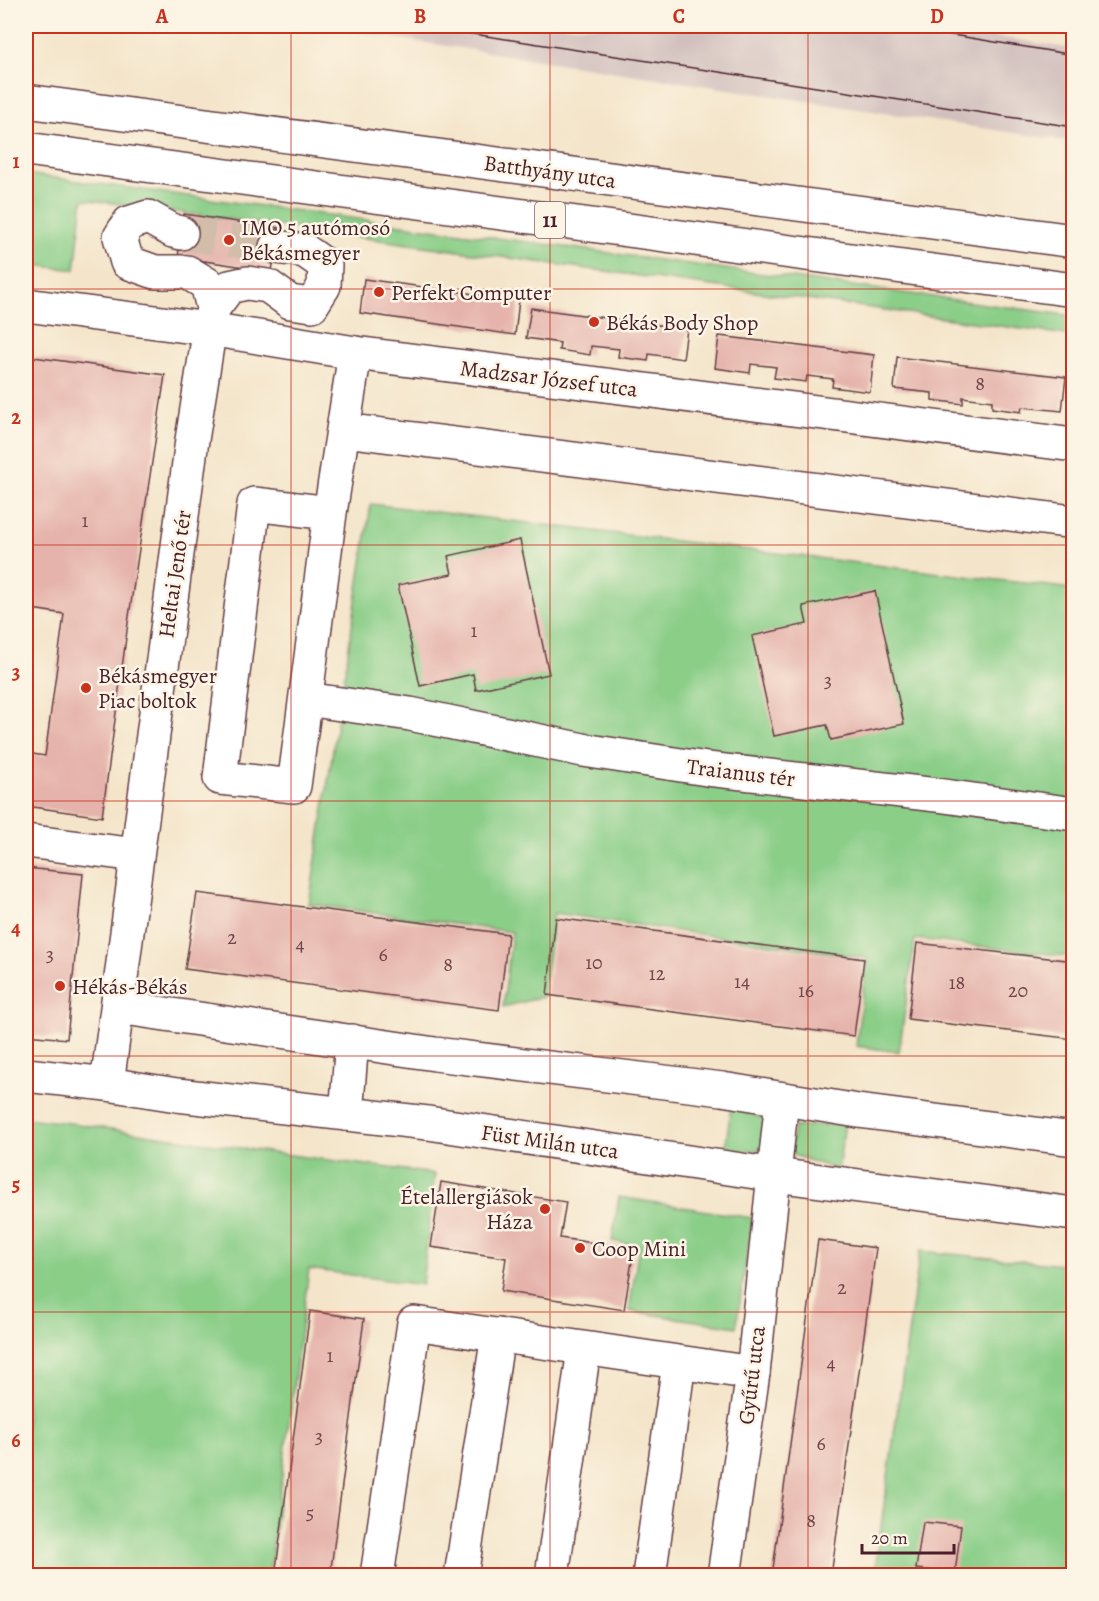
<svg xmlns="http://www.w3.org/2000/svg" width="1099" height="1601" font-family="Alegreya,serif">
<rect width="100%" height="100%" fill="#fcf5e5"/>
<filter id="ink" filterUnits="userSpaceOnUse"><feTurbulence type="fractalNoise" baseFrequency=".0167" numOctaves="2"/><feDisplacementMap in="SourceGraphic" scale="12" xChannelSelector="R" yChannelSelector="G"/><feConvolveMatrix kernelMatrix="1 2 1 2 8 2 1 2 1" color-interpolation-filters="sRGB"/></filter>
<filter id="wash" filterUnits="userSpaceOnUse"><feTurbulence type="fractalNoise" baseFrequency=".008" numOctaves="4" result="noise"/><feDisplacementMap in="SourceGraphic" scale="24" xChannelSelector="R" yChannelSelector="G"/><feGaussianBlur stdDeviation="1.35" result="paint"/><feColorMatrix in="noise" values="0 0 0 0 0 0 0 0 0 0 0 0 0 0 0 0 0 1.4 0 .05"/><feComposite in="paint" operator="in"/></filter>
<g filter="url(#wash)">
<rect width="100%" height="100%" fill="#f4e5ca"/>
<polygon fill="#d1bfbd" points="316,26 930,26 1073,49 1073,142"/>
<g fill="#8ace88" stroke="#6a765a" stroke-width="1.5">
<polygon points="26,174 1073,316 1073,336 83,199 75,270 26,264"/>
<polygon points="371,504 1073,589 1073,957 915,939 899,1052 856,1046 867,958 554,913 543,997 503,1007 512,932 309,904"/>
<polygon points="731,1106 767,1120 764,1149 725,1152"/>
<polygon points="26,1118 70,1123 275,1153 435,1174 422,1285 309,1269 269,1575 26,1575"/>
<polygon points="845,1123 838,1170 790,1154 794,1127"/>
<polygon points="619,1197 753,1218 736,1327 629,1311 639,1246 612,1241"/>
<polygon points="920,1251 1073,1266 1073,1575 874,1576"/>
</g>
<g id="blocks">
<g fill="#e5b3ab">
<polygon points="184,214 279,228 272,271 178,257"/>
<polygon points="364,279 519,300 515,335 360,313"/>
<polygon points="531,308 687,329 683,359 649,354 648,361 618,357 619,349 591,346 590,355 559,350 560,343 526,338"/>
<polygon points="719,336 874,355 870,392 832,387 833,379 807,376 806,382 774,378 776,367 751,364 750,373 715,368"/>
<polygon points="26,356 165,375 128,623 102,817 26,806 26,753 45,756 64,614 26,608"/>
<polygon points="897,357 1066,377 1062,411 1022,407 1021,412 992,408 992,401 963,397 963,404 932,400 932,393 894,389"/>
<polygon points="520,540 549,674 476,690 473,674 420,686 398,585 452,574 448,556"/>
<polygon points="875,591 904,724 831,740 827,725 774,736 752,636 807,624 803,606"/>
<polygon points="26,868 83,874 67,1039 26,1035"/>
<polygon points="197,893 508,934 499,1010 185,969"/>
<polygon points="556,918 864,959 854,1036 547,995"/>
<polygon points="917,943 1074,961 1074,1039 908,1019"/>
<polygon points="441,1182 566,1202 560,1238 634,1249 624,1310 501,1291 506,1258 431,1247"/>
<polygon points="818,1240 876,1248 831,1576 772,1576"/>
<polygon points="310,1311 364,1319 330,1576 275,1576"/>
<polygon points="923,1522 961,1526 955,1573 916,1569"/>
</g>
</g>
</g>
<g filter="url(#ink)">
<use href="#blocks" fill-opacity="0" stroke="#643d43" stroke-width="1.5"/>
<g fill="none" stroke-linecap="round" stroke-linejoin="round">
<polyline stroke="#d2bdaa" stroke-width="33" stroke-dasharray="33 16" stroke-linecap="butt" points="181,233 276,247"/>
<defs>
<g id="minor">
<polyline points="26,305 209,329 355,353 1074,445"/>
<polyline points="213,308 229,287 247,283 268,286 290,302 312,305 324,286 325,265 305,251 276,247"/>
<polyline points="344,430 1074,522"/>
<polyline points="330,513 254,504 220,778 294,786 330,513 355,353"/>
<polyline points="306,699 410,714 583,750 707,769 937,795 1074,814"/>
<polyline points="26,841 137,855"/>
<polyline points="118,1007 435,1054 722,1089 858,1111 1074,1139"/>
<polyline points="26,1075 107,1084 177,1095 428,1123 775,1175 1074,1214"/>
<polyline points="107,1084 192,440 213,308 207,284 187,272 155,272 127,262 120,237 129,223 148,217 173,231 181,233"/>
<polyline points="346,1114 352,1041"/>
<polyline points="377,1576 414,1323 753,1373"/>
<polyline points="461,1576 498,1335"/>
<polyline points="552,1576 584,1349"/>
<polyline points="649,1576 679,1363"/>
<polyline points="724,1576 753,1373 782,1099"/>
</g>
<g id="major">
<polyline points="26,101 1074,241"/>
<polyline points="26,149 1074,290"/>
</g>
</defs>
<use href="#minor" stroke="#643d43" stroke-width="36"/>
<use href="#major" stroke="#643d43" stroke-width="36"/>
<use href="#minor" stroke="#fff" stroke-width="33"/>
<use href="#major" stroke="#fff" stroke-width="33"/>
<g stroke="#4a1f2b" stroke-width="1.5">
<polyline points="422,26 1074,127"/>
<polyline points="898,26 1074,55"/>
</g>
</g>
</g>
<path fill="none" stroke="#c8321e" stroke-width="1.5" stroke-opacity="0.55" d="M291,26v1550M550,26v1550M808,26v1550M26,289h1048M26,545h1048M26,801h1048M26,1056h1048M26,1312h1048"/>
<g fill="#c8321e" stroke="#fcf5e5" stroke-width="2">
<circle cx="229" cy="240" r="6"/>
<circle cx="379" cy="292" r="6"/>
<circle cx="594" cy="322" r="6"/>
<circle cx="86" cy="688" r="6"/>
<circle cx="60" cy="986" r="6"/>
<circle cx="545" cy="1209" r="6"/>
<circle cx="580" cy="1248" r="6"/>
</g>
<g text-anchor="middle" stroke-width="5" stroke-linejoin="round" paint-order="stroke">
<g font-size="20" fill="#71444b">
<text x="980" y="390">8</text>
<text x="85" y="527">1</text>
<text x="474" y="637">1</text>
<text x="828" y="687">3</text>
<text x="232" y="944">2</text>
<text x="300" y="951">4</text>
<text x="50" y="961">3</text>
<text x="383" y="961">6</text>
<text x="594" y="969">10</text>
<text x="448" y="971">8</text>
<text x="657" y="980">12</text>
<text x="742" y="988">14</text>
<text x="957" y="989">18</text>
<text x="806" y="997">16</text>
<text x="1018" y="997">20</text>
<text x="842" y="1294">2</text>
<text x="330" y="1362">1</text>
<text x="831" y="1370">4</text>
<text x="319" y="1443">3</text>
<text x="821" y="1450">6</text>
<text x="310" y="1519">5</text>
<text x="811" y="1527">8</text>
</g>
<rect fill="#fcf5e5" stroke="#7f5f63" stroke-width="1.5" x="535" y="202" width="30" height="36" rx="4.5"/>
<g font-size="21" font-weight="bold" fill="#4a1f2b">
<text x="550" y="227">11</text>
</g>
<g font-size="22" fill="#4a1f2b" stroke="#fcf5e5">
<text transform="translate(550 171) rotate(8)" y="8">Batthyány utca</text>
<text transform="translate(549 378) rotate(7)" y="8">Madzsar József utca</text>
<text transform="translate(174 574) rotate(-82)" y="8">Heltai Jenő tér</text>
<text transform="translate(741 772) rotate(7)" y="8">Traianus tér</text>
<text transform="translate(550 1141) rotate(8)" y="8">Füst Milán utca</text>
<text transform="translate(751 1375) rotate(-83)" y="8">Gyűrű utca</text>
</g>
<g font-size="22" fill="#4a1f2b" stroke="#fcf5e5" text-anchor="start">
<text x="241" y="235">IMO 5 autómosó<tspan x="241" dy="25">Békásmegyer</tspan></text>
<text x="391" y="300">Perfekt Computer</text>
<text x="606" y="330">Békás Body Shop</text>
<text x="98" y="683">Békásmegyer<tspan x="98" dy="25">Piac boltok</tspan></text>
<text x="72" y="994">Hékás-Békás</text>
<text x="533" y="1204" text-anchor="end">Ételallergiások<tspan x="533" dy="25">Háza</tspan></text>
<text x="592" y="1256">Coop Mini</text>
</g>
</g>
<rect width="1099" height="1601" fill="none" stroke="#fcf5e5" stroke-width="66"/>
<path d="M862 1544v9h92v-9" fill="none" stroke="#4a1f2b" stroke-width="3"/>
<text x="871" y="1544" font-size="18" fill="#4a1f2b" stroke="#fcf5e5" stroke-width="4.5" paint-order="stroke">20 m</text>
<rect x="33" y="33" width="1033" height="1535" fill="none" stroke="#c8321e" stroke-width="2"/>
<g font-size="20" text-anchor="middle" font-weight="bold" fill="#c8321e">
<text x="162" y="23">A</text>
<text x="420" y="23">B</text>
<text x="679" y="23">C</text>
<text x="937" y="23">D</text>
<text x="16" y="168">1</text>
<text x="16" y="424">2</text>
<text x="16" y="679">3</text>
<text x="16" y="935">4</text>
<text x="16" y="1191">5</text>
<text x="16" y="1447">6</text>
</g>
</svg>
